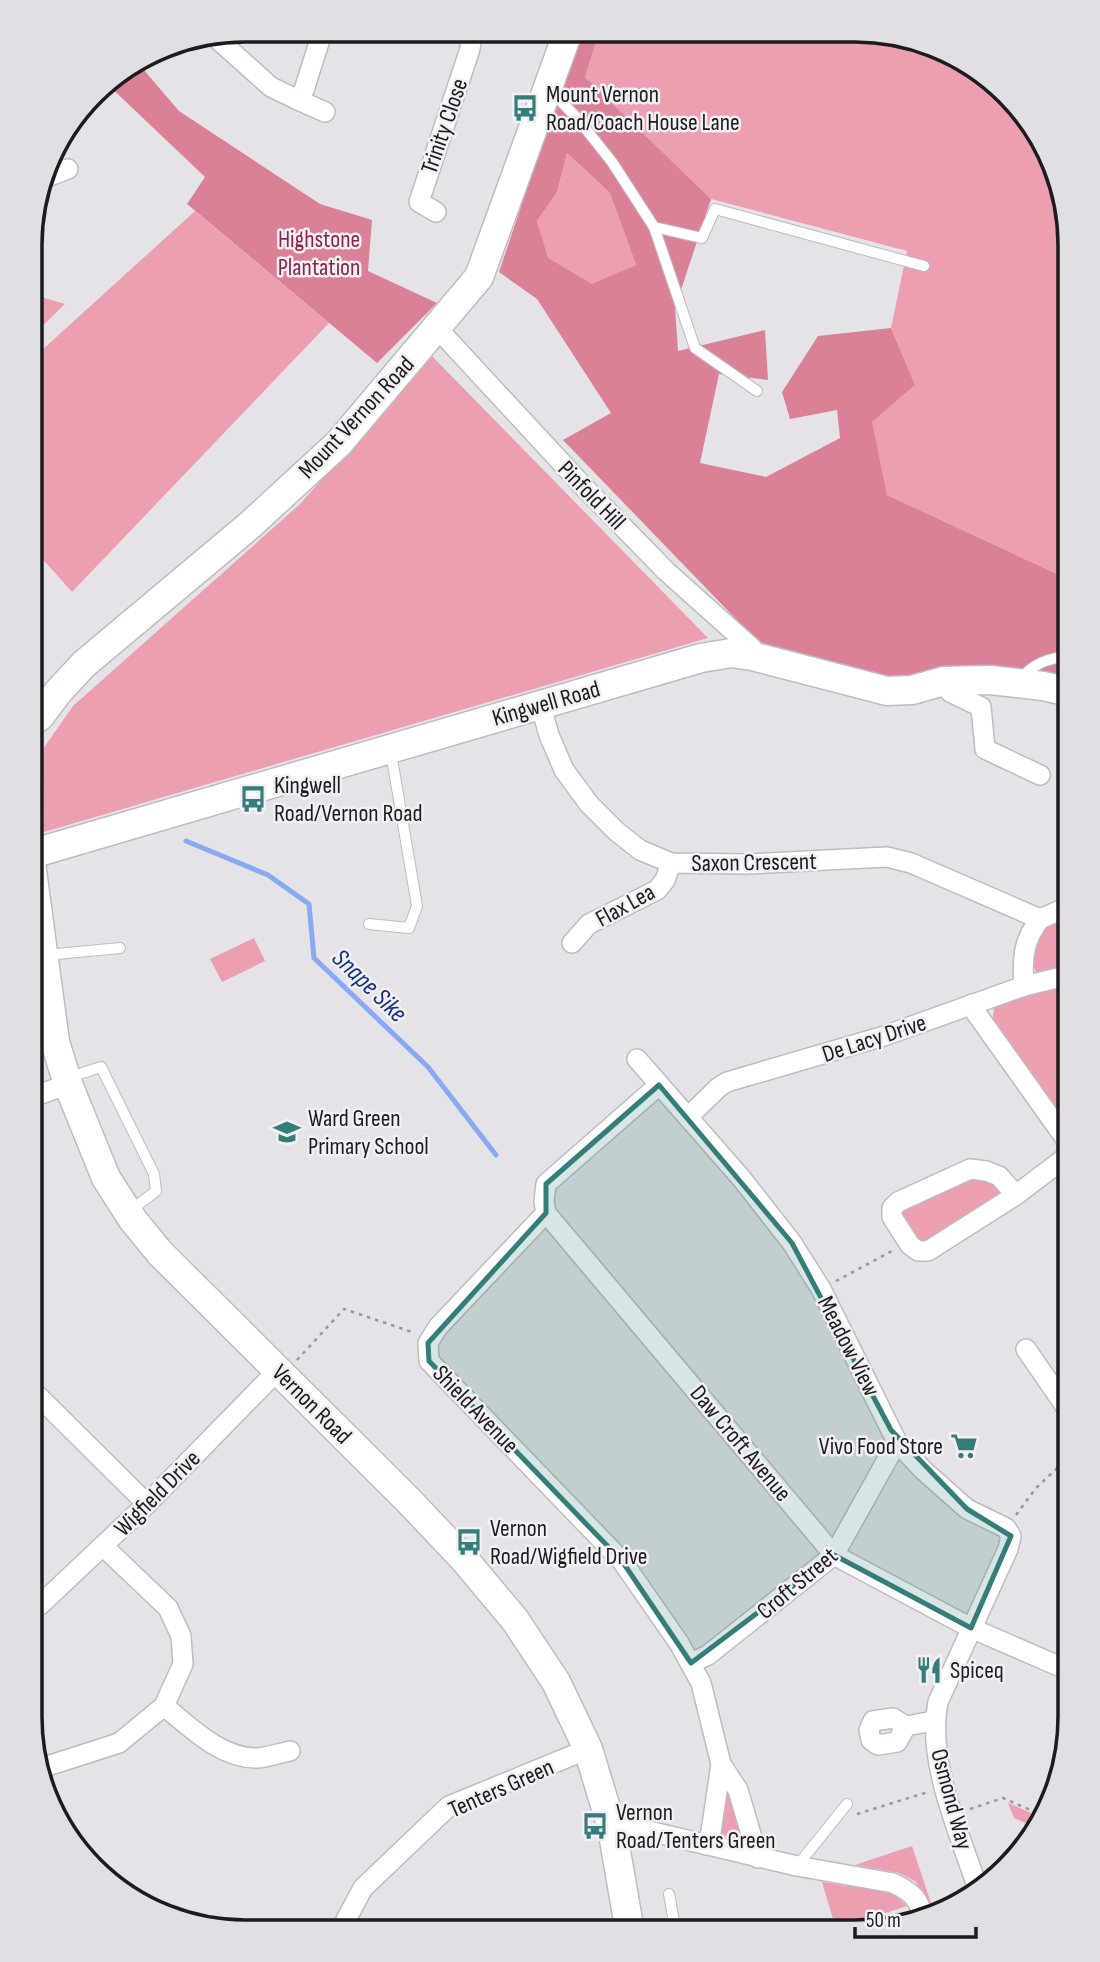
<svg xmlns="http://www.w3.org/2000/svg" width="1100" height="1962" font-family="'Sofia Sans Condensed',sans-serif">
<rect width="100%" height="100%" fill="#e6e3e8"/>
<g fill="#ec9fb1">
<polygon points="599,32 896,34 997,83 1059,176 1070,245 1070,580 887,495 871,422 915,385 891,328 907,251 711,199 585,77"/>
<polygon points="567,153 610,193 636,265 592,285 547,258 537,221 557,192"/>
<polygon points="195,211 329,323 72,592 31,546 31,360"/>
<polygon points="31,294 65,304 31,337"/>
<polygon points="432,356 708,638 44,832 43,749 73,706 299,505"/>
<polygon points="1070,911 1070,968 1037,973 1028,958 1044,922"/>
<polygon points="254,938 265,961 222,982 210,959"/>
<polygon points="1062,982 1070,989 1070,1138 992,1023 995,1002"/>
<polygon points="986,1171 1004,1196 918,1251 892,1208"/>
<polygon points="728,1785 745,1840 721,1836 724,1787"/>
<polygon points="1008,1803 1043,1818 1037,1828 1014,1818"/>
<polygon points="912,1846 932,1906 915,1881 899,1873 855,1865"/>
<polygon points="822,1882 893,1893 907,1906 836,1929"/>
</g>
<g fill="#da8198" fill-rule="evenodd">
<path d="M580,32h19l-14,45 126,122 -36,109 3,43 87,-21 3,50 -49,-6 -19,89 66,14 74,-39 -3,-28 -47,9 -8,-27 36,-56 73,-8 24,57 -43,37 15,73 183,85v101l-170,-1 -139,-35 -198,-205 48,-27 -74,-114 -38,-27zM567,153l43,40 26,72 -44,19 -44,-26 -11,-37 20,-29z"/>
<polygon points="137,62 179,111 320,204 372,220 368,271 437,303 377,363 187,204 205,177 105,82"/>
</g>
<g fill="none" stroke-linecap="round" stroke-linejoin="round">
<polyline stroke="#87aaf2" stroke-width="5" points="186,841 268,875 309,904 314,958 428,1067 496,1155"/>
<defs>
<g id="lane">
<polyline points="551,91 577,118 612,162 654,227 695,348 757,391"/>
<polyline points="654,227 702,238 715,209 924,266"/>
<path d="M1020,680c13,-17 29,-22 50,-24"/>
<polyline points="369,924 409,928 417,906 391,753"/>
<polyline points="46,955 120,948"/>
<polyline points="70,1077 101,1067 154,1174 156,1191 130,1211"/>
<polyline points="797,1866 847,1804"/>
<polyline points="669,1894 676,1932"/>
</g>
<g id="street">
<polyline points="214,36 271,87 298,100 304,90 323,30"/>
<polyline points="298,100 325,112"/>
<polyline points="44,178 68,169"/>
<polyline points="436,212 419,202 470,49 472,31"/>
<polyline points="437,328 584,487 666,571 752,648 752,656"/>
<polyline points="944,681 950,692 981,707 985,749 1040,775"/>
<path d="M540,704l9,31 15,35 25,34 27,27 24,19 31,13 76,1 140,-7 24,6 129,56c-17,21 -18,41 -16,67"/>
<polyline points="1040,919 1070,906"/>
<polyline points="572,943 589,924 657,890 665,880 671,863"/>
<polyline points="972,1004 976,1013 1070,1145"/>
<path d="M637,1059l105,120 50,64 29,46 76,153 26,28 44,39 39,19 5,8 -3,13 -70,153c-12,60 22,132 41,190"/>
<polyline points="659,1085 546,1184 544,1201 546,1213 834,1555 971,1628 1070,1671"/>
<polyline points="30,1098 68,1084"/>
<polyline points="688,1117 719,1087 727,1082 884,1036 1024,986 1070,975"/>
<polyline points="1016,1195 999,1176 986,1171 970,1169 898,1202 892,1208 892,1217 910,1245 918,1251 928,1251 1016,1195 1070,1154"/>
<polyline points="546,1213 438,1327 428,1343 429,1361 622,1561 679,1643 701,1683 721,1764 738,1790 758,1858"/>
<polyline points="1026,1349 1070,1413"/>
<polyline points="31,1389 147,1504"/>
<polyline points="30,1609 40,1605 147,1504 278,1370"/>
<polyline points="691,1663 708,1655 834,1555 897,1442"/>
<path d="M164,1706c26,21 57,53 94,52 10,-1 22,-5 32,-7"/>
<polyline points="906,1726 897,1742 878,1745 871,1740 869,1730 873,1721 893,1718 906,1726 934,1721"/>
<polyline points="38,1769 119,1743 164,1706 183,1664 181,1636 168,1608 104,1547"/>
<path d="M612,1828h24l161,38 96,17c21,10 25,16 32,37"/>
<polyline points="706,1845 711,1832 721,1764"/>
<polyline points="340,1931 363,1888 449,1806 588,1749"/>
</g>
<g id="secondary">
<polyline points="31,722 40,716 58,692 84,664 250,525 339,443 479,277 568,32"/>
<polyline points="31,856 38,852 701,658 731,653 752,656 887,691 912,690 944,681 990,680 1043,686 1070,692"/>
<polyline points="31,863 55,1042 68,1084 106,1178 133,1220 160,1253 408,1500 463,1558 515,1620 556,1682 588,1749 612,1828 630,1932"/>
</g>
</defs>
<use href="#lane" stroke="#bfbbc0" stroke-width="12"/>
<use href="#street" stroke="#bfbbc0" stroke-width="22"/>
<use href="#secondary" stroke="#bfbbc0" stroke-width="31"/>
<g stroke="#9a989c" stroke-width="2.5" stroke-dasharray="3.5 5" stroke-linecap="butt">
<polyline points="836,1281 892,1251"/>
<polyline points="297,1360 344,1309 415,1333"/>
<polyline points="1016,1515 1036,1488 1070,1456"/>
<polyline points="970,1809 1003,1798 1044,1816"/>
<polyline points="857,1814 928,1792"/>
</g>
<use href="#lane" stroke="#fff" stroke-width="10"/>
<use href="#street" stroke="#fff" stroke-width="19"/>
<use href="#secondary" stroke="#fff" stroke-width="28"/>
</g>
<path fill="#357d78" fill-opacity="0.2" stroke="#357d78" stroke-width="5" stroke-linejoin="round" d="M659,1085l133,158 99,187 76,79 44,27 -40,92 -137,-73 -143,108 -69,-102 -193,-200 -1,-18 118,-130v-29z"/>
<defs>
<symbol id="bus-bare" viewBox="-9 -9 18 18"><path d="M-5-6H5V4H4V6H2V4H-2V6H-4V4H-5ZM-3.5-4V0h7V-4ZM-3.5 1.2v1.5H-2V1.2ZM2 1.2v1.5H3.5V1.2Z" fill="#357d78" stroke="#f3f0f5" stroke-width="2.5" paint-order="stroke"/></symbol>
<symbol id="school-bare" viewBox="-9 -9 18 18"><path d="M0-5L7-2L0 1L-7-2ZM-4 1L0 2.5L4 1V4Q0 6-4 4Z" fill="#357d78" stroke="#f3f0f5" stroke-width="2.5" paint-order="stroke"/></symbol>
<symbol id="supermarket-bare" viewBox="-9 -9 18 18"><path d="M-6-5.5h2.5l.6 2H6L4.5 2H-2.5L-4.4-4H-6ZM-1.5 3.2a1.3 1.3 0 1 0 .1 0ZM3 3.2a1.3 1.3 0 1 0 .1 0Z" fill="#357d78" stroke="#f3f0f5" stroke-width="2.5" paint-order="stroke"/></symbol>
<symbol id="restaurant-bare" viewBox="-9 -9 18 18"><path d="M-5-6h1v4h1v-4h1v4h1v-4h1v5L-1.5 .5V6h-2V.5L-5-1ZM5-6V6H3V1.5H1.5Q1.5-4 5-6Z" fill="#357d78" stroke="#f3f0f5" stroke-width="2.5" paint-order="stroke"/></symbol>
</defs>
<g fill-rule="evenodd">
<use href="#bus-bare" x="506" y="89" width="38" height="38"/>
<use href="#bus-bare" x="234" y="780" width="38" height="38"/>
<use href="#school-bare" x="268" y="1113" width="38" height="38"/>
<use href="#supermarket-bare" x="945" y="1427" width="38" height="38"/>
<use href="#bus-bare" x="450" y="1523" width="38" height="38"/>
<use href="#restaurant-bare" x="910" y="1651" width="38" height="38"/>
<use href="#bus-bare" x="576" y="1807" width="38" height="38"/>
</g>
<g text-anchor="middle" stroke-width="5" stroke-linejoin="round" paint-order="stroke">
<g font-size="24" fill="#1c1b1d" stroke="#f3f0f5" text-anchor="start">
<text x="546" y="102">Mount Vernon<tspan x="546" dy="28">Road/Coach House Lane</tspan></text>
<text x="274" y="793">Kingwell<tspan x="274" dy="28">Road/Vernon Road</tspan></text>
<text x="308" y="1126">Ward Green<tspan x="308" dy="28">Primary School</tspan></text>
<text x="943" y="1454" text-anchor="end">Vivo Food Store</text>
<text x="490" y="1536">Vernon<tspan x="490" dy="28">Road/Wigfield Drive</tspan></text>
<text x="950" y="1678">Spiceq</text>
<text x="616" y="1820">Vernon<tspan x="616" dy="28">Road/Tenters Green</tspan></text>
</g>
<g font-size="24" fill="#1c1b1d" stroke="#f3f0f5">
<text transform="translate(444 126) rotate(-71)" y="8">Trinity Close</text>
<text transform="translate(356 417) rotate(-47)" y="8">Mount Vernon Road</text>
<text transform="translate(592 495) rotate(46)" y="8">Pinfold Hill</text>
<text transform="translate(546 703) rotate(-16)" y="8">Kingwell Road</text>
<text transform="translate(754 862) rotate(-1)" y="8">Saxon Crescent</text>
<text transform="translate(625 905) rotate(-29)" y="8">Flax Lea</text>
<text transform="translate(874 1038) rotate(-18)" y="8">De Lacy Drive</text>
<text transform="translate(849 1346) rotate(63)" y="8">Meadow View</text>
<text transform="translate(312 1404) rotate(45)" y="8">Vernon Road</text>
<text transform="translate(476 1409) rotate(46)" y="8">Shield Avenue</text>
<text transform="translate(741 1443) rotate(50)" y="8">Daw Croft Avenue</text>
<text transform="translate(157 1493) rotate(-45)" y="8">Wigfield Drive</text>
<text transform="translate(797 1583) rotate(-40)" y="8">Croft Street</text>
<text transform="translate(501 1788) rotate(-24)" y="8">Tenters Green</text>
<text transform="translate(952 1799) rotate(75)" y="8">Osmond Way</text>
</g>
<g font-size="24" fill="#8c2348" stroke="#f3f0f5">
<text x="319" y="247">Highstone<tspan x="319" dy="28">Plantation</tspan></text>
</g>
<g font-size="26" font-style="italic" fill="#123284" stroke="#f3f0f5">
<text transform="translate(370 985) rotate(44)" y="9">Snape Sike</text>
</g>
</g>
<path d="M0 0H1100V1962H0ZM245 42H855A203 203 0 0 1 1058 245V1717A203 203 0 0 1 855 1920H245A203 203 0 0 1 42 1717V245A203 203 0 0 1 245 42Z" fill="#e2dfe4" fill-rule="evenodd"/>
<path fill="none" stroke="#1c1b1d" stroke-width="3.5" d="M245 42H855A203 203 0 0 1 1058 245V1717A203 203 0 0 1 855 1920H245A203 203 0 0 1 42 1717V245A203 203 0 0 1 245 42Z"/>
<path d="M855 1927v10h121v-10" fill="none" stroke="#1c1b1d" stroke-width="3.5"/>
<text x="866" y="1927" font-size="21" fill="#1c1b1d" stroke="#f3f0f5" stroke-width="5" paint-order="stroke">50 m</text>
</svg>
